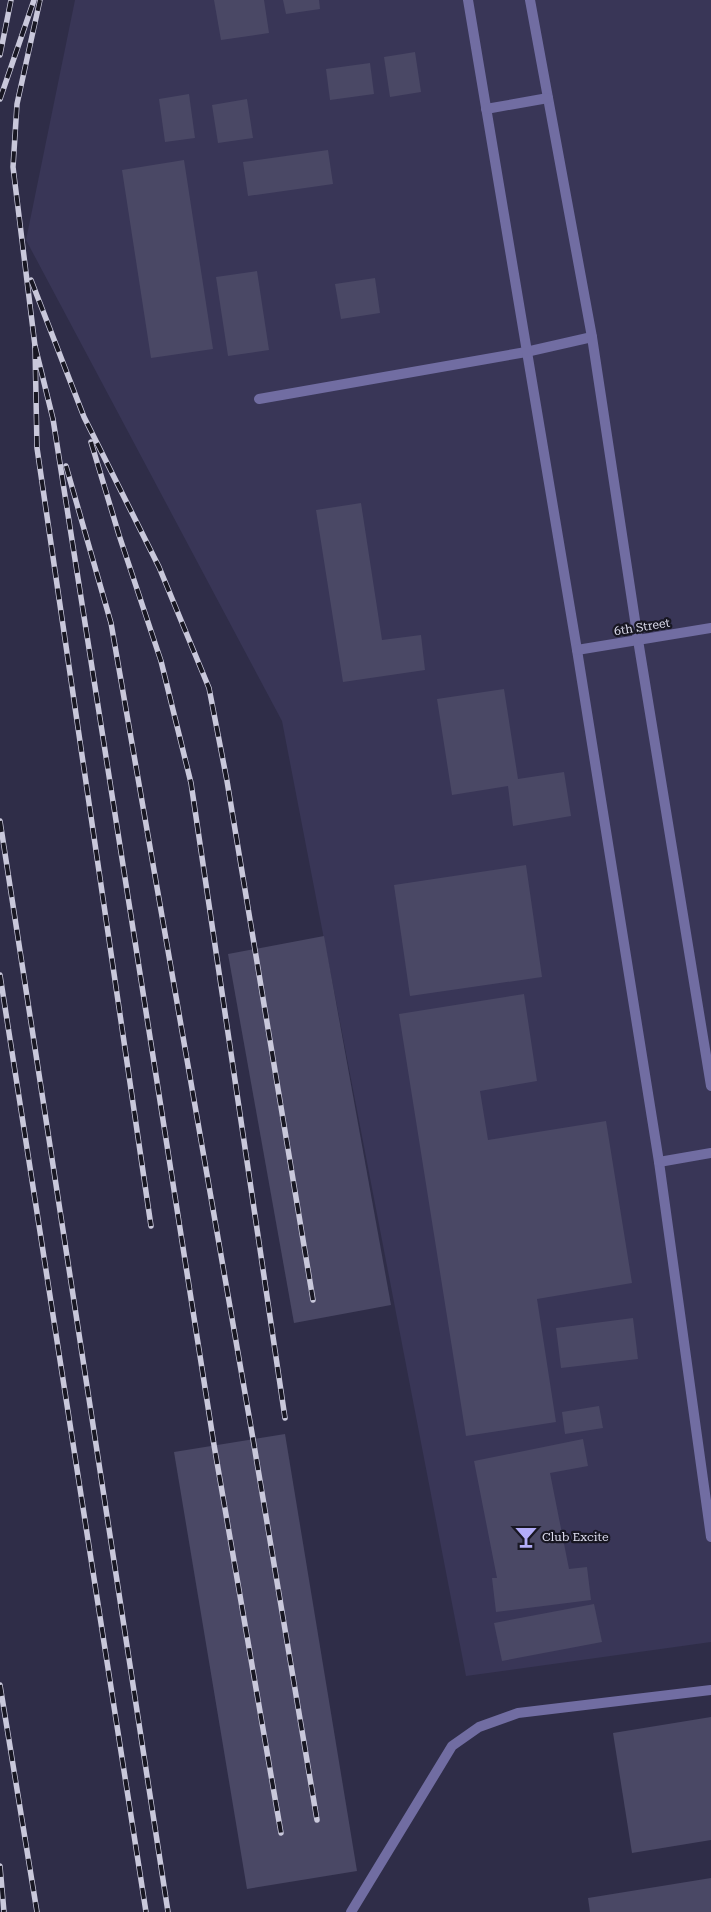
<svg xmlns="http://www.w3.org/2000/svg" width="711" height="1912" font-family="'Roboto Serif',serif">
<rect width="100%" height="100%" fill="#2f2d48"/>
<polygon fill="#393657" points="75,0 711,0 711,1642 466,1676 282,721 26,240"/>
<g fill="#4a4865">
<polygon points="214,0 264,0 269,33 221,40"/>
<polygon points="283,0 319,0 320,9 286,14"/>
<polygon points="415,52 421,92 390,97 384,57"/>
<polygon points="370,63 374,94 330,100 326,69"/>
<polygon points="189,94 195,138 165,142 159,99"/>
<polygon points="247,99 253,138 218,143 212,105"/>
<polygon points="328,150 333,184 248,196 243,162"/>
<polygon points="184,160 213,349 151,358 122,170"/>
<polygon points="257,271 269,350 228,356 216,277"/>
<polygon points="375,278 380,313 341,319 335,284"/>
<polygon points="361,503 382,640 421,635 425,670 343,682 316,510"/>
<polygon points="504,689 518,779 564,772 571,816 513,826 508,786 452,795 437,699"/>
<polygon points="526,865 542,977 410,996 394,885"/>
<polygon points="324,936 391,1305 294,1323 228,954"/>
<polygon points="524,994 537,1081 480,1091 488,1140 606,1121 632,1283 537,1299 556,1422 466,1436 399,1014"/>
<polygon points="633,1318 638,1359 561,1368 556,1328"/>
<polygon points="599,1406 603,1428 565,1434 562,1412"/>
<polygon points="285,1434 357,1871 247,1889 174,1452"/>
<polygon points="583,1439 588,1466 550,1473 569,1569 587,1567 591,1600 496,1612 492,1578 497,1578 474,1461"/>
<polygon points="594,1604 602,1642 502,1661 494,1623"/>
<polygon points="711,1717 711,1840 632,1853 613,1733"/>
<polygon points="711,1878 711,1912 590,1912 588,1898"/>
</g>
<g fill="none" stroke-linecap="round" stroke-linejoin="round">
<g stroke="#716da2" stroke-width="10">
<polyline points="259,399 526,352 592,337"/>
<polyline points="351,1912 452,1746 479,1727 518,1713 711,1690"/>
</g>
<g stroke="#716da2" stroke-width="10">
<polyline points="468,0 577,650 659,1162 711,1537"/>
<polyline points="530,0 592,337 638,640 711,1086"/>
<polyline points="486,109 548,98"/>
<polyline points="577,650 711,628"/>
<polyline points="659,1162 711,1153"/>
</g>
<defs>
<g id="rail">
<polyline points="40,0 17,104 13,167 35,346 37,448 151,1226"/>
<polyline points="0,55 11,0"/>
<polyline points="0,99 34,0"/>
<polyline points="31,280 84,417 159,567 209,688 227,781 313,1300"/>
<polyline points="35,346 53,419 214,1445 281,1833"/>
<polyline points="91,442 119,535 161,661 191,783 285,1418"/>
<polyline points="66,466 111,623 253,1439 317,1820"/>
<polyline points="0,821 168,1912"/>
<polyline points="0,975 146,1912"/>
<polyline points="0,1685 37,1912"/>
<polyline points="0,1866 4,1912"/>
</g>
</defs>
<use href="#rail" stroke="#c9c8db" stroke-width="5.5"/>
<use href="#rail" stroke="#181723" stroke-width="4" stroke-dasharray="11" stroke-linecap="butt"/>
</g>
<defs>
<symbol id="bar-bare" viewBox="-9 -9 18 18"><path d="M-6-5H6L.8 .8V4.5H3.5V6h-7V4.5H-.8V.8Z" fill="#b3adf9" stroke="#181723" stroke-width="2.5" paint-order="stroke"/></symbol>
</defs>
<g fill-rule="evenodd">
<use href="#bar-bare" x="510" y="1521" width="32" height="32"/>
</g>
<g text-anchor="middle" stroke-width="4.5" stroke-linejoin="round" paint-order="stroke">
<g font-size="12" fill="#dedeef" stroke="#181723">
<text transform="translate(642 627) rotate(-9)" y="4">6th Street</text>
</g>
<g font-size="12" fill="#dedeef" stroke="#181723" text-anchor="start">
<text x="542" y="1541">Club Excite</text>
</g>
</g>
</svg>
